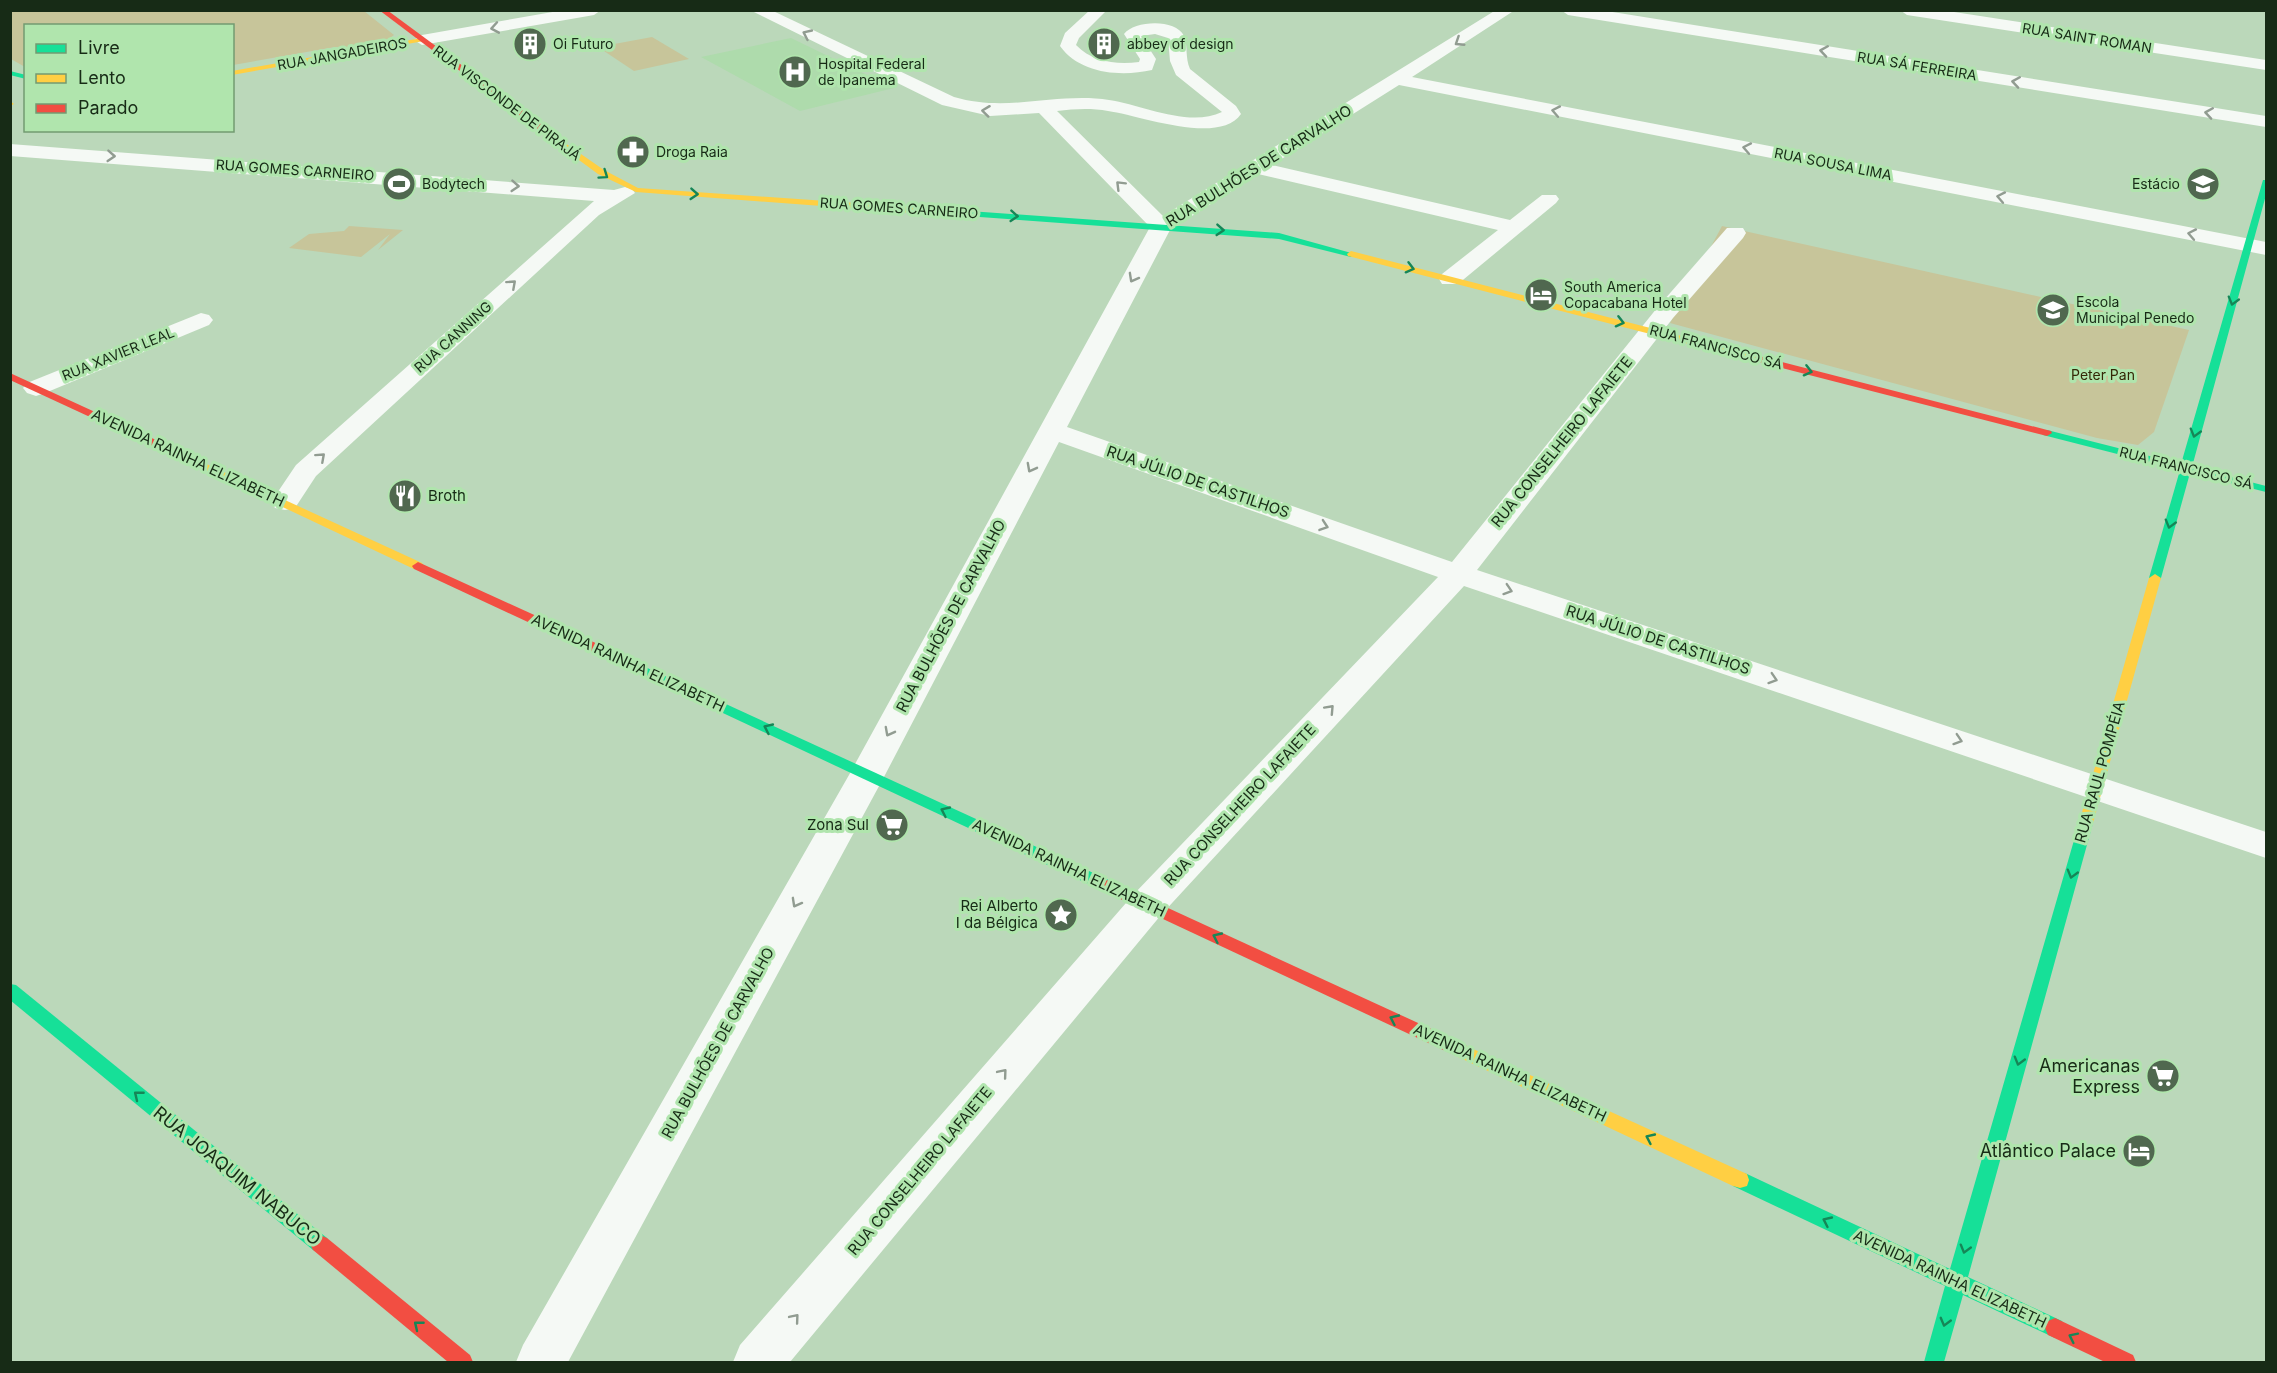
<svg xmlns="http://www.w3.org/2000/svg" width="2277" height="1373" font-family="Inter,sans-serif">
<rect width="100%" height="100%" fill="#bbd8ba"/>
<polygon fill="#aedbac" points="791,38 894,88 800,111 701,57"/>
<g fill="#c7c59a">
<path d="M10,11h354l30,24c-13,11 -42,13 -59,12l-102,18 -1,-39h-206l-1,41 -14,-8z"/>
<polygon points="652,37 689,59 634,71 598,47"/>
<polygon points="349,226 403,230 378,250 390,234 361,257 289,248 309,234 344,231"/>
<polygon points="1722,226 2189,330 2154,432 2138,445 2097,438 1670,323"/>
</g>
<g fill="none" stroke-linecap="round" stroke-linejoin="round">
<g fill="#f5f9f5" fill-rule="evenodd">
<polygon points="564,10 601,10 594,15 422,45 414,40 422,35"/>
<path d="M750,10h21l183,87c54,16 102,-5 155,3 34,5 80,28 113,12l-46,-37 -6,-14 -2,-23 -13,-4 -14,2 15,23 -4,11c-31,7 -72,4 -92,-24l5,-13 25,-23h17l-28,28 -3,7c16,17 41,20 63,17l1,-3 -16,-25c10,-13 51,-16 60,2 4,10 1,22 6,33l46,37 5,8c-22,32 -102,1 -133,-3 -17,-3 -34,-2 -51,0l106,105 333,-206h19l-103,67 854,165v13l-867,-170 -127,80 238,55 32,-25h14l3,4 -3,4 -98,81h-16l-3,-5 3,-5 56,-44 -240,-56 -88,56 -103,197 385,135 205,-254 70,-80h16l3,5 -3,5 -70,80 -196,252 789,262v26l-802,-272 -303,329 -371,447h-57l7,-17 393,-450 305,-318 -379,-135 -174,333 -317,587h-52l7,-17 326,-570 301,-548 -111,-114 -49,3 -48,-11z"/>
<polygon points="1561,10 1600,10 2266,116 2266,127 1568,15"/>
<polygon points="1900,10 1941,10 2266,60 2266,70 1907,15"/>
<polygon points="10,144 614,190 625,187 632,189 635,193 599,215 316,476 295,508 285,510 275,508 271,502 296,465 594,201 10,156"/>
<polygon points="201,313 209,315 213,320 209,325 45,393 36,396 27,393 23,388 27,383"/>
</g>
<g fill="#16e098" fill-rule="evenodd">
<polygon points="10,71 26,75 26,79 10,75"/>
<polygon points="2263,180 2266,180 2266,195 2192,467 2266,486 2266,492 2190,473 2161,578 2159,581 2151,581 2149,578 2180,470 2043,435 2042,433 2047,430 2181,464"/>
<polygon points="941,209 1279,233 1355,254 1351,257 1279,239 938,214 938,210"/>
<polygon points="606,649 1113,882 1115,886 1113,890 1101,890 601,656 599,653 601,650"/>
<polygon points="2086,818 2091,819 2093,823 1968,1277 2062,1321 2065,1328 2062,1335 2055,1338 1963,1295 1944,1362 1924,1362 1945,1286 1733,1186 1731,1180 1733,1174 1740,1172 1747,1174 1950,1269 2079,823 2081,819"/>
<polygon points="10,984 16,985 327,1238 330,1244 327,1250 320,1253 313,1250 10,1000"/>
</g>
<g fill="#ffcf43" fill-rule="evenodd">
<polygon points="422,38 424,41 232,75 232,71"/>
<polygon points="10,101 14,104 10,106"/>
<polygon points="552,134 604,170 638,188 941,209 945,212 941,215 636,192 598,174 549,138 549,134"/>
<polygon points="1351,251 1763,357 1764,359 1759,362 1348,256 1347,254"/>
<polygon points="187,455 422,563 424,566 422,569 414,569 183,460 183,456"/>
<polygon points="2155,574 2161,578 2093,823 2091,827 2081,827 2079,823 2149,578"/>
<polygon points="1460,1043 1747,1174 1749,1180 1747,1186 1740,1188 1733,1186 1454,1055 1451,1050 1454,1045"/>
</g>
<g fill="#f24e42" fill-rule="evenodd">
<polygon points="379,10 387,10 555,134 555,138 549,138"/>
<polygon points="1759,356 2051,431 2052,433 2047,436 1755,361 1755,357"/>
<polygon points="10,373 191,456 193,458 191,460 183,460 10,380"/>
<polygon points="418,562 611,650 613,653 606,657 601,656 414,569 412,566"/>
<polygon points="1107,880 1466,1045 1469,1050 1466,1055 1460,1057 1454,1055 1101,890 1099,886 1101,882"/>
<polygon points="320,1235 327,1238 470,1355 473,1362 448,1362 313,1250 310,1244 313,1238"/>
<polygon points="2055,1318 2133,1355 2136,1362 2105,1362 2048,1335 2045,1328 2048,1321"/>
</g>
</g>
<defs><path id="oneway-chevron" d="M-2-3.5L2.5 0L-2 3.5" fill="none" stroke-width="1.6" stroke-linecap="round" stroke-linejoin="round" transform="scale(1.5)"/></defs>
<g stroke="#919c91">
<use href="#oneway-chevron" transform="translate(495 28) rotate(170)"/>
<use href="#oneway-chevron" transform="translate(807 34) rotate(-155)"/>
<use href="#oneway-chevron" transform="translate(1459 42) rotate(147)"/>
<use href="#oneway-chevron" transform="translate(1824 51) rotate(-171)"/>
<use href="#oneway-chevron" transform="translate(2016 82) rotate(-171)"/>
<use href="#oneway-chevron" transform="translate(986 111) rotate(-173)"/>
<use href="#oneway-chevron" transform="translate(1556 111) rotate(-169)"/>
<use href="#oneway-chevron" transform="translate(2209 113) rotate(-171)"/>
<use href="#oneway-chevron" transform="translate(1747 148) rotate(-169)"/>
<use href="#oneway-chevron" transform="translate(111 156) rotate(4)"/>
<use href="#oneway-chevron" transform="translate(1120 185) rotate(-135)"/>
<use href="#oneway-chevron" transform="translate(515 186) rotate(4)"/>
<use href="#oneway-chevron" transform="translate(2001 197) rotate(-169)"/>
<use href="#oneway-chevron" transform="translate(2192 234) rotate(-169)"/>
<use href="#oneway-chevron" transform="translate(1133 278) rotate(119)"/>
<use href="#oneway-chevron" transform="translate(512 284) rotate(-42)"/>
<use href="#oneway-chevron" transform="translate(321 457) rotate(-42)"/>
<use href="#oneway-chevron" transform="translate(1031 468) rotate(118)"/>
<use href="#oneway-chevron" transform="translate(1324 526) rotate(19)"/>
<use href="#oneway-chevron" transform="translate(1508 590) rotate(18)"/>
<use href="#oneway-chevron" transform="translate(1773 679) rotate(18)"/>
<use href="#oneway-chevron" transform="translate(1330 709) rotate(-47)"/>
<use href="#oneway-chevron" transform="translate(889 732) rotate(118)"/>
<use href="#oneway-chevron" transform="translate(1958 740) rotate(18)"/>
<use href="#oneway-chevron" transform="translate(796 903) rotate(119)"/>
<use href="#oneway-chevron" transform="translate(1003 1073) rotate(-50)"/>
<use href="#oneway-chevron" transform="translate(795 1318) rotate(-50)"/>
</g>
<g stroke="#168657">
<use href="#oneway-chevron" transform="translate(604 175) rotate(35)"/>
<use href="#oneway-chevron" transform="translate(694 194) rotate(4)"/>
<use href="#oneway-chevron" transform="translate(1014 216) rotate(4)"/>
<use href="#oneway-chevron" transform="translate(1220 230) rotate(4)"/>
<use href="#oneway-chevron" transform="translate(1410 268) rotate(15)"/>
<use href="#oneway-chevron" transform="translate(2233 301) rotate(106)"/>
<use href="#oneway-chevron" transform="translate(1620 322) rotate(14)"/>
<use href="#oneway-chevron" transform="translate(1808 371) rotate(14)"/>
<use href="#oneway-chevron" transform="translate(2195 433) rotate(106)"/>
<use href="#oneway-chevron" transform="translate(2170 524) rotate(106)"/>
<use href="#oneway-chevron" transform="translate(768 728) rotate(-155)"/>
<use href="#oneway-chevron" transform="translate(945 811) rotate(-155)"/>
<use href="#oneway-chevron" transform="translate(2072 874) rotate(106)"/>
<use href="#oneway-chevron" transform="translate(1217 937) rotate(-155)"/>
<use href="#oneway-chevron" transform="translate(1394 1019) rotate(-155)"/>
<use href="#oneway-chevron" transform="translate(2019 1061) rotate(106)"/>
<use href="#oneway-chevron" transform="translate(138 1095) rotate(-141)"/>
<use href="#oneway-chevron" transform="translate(1650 1138) rotate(-155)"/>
<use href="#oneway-chevron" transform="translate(1827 1221) rotate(-155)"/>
<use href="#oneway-chevron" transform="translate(1965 1249) rotate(106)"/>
<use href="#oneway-chevron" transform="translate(1945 1322) rotate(105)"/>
<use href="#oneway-chevron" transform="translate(418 1325) rotate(-141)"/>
<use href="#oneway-chevron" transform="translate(2073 1337) rotate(-154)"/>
</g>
<defs>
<symbol id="building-disc" viewBox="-11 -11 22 22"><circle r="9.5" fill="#50684f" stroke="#b0e5ad"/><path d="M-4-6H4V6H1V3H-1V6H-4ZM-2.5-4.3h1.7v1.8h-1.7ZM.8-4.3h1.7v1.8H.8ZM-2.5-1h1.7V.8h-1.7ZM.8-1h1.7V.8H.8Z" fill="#fff"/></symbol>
<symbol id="hospital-disc" viewBox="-11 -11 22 22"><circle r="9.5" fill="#50684f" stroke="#b0e5ad"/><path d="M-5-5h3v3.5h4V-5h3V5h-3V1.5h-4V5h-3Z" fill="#fff"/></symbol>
<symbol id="pharmacy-disc" viewBox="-11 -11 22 22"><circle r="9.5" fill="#50684f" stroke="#b0e5ad"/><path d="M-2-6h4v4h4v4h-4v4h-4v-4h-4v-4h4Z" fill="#fff"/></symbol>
<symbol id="stadium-disc" viewBox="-11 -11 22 22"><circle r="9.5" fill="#50684f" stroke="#b0e5ad"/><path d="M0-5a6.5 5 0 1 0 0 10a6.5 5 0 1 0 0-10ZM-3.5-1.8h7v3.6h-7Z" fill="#fff"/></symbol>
<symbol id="university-disc" viewBox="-11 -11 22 22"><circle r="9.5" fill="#50684f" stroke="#b0e5ad"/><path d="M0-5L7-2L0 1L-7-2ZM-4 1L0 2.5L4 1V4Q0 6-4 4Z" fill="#fff"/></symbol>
<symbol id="hotel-disc" viewBox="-11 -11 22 22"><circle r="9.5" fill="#50684f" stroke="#b0e5ad"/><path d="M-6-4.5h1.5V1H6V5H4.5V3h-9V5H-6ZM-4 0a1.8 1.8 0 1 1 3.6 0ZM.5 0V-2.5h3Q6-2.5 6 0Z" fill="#fff"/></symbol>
<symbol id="school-disc" viewBox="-11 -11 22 22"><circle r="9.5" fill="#50684f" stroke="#b0e5ad"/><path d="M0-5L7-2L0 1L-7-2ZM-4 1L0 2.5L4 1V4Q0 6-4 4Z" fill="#fff"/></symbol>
<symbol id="restaurant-disc" viewBox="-11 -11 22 22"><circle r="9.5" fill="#50684f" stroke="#b0e5ad"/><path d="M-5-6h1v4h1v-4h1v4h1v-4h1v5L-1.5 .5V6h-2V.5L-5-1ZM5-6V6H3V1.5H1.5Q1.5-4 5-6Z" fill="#fff"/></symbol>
<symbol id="supermarket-disc" viewBox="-11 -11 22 22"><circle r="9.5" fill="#50684f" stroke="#b0e5ad"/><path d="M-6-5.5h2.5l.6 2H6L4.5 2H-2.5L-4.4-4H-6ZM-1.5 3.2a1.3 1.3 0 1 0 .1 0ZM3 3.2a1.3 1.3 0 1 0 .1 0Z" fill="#fff"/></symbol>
<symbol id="sight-disc" viewBox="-11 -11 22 22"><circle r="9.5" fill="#50684f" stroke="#b0e5ad"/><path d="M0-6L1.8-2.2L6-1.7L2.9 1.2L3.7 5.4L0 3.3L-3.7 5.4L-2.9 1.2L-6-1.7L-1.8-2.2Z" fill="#fff"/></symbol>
</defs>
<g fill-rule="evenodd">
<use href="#building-disc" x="511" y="25" width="38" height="38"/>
<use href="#building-disc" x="1085" y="25" width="38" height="38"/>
<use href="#hospital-disc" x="776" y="53" width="38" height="38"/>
<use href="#pharmacy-disc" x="614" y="133" width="38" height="38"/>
<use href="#stadium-disc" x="380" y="165" width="38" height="38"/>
<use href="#university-disc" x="2184" y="165" width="38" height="38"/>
<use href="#hotel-disc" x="1522" y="276" width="38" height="38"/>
<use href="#school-disc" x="2034" y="291" width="38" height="38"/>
<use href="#restaurant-disc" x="386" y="477" width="38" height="38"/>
<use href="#supermarket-disc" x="873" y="806" width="38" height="38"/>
<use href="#sight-disc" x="1042" y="896" width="38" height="38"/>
<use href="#supermarket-disc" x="2144" y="1057" width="38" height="38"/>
<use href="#hotel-disc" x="2120" y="1132" width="38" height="38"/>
</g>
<g text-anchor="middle" stroke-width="6" stroke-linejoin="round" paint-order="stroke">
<g font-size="14" fill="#172b16" stroke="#b0e5ad">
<text transform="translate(2087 38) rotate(9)" y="5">RUA SAINT ROMAN</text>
<text transform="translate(342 54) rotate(-10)" y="5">RUA JANGADEIROS</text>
<text transform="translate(1917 66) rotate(9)" y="5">RUA SÁ FERREIRA</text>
<text transform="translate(507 103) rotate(37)" y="5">RUA VISCONDE DE PIRAJÁ</text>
<text transform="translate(1833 164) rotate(11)" y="5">RUA SOUSA LIMA</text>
<text transform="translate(295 170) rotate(4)" y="5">RUA GOMES CARNEIRO</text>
<text transform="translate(899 208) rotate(4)" y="5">RUA GOMES CARNEIRO</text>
<text transform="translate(453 337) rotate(-42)" y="5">RUA CANNING</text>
<text transform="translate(1716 347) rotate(15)" y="5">RUA FRANCISCO SÁ</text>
<text transform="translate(118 354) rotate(-22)" y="5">RUA XAVIER LEAL</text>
<text transform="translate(2186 468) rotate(14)" y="5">RUA FRANCISCO SÁ</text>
</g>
<g font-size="14" fill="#172b16" stroke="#b0e5ad" text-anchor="start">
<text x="553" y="49">Oi Futuro</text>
<text x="1127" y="49">abbey of design</text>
<text x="818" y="69">Hospital Federal<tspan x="818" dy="16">de Ipanema</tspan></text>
<text x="656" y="157">Droga Raia</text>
<text x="422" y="189">Bodytech</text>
<text x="2180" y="189" text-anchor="end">Estácio</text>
<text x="1564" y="292">South America<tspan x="1564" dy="16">Copacabana Hotel</tspan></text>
<text x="2076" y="307">Escola<tspan x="2076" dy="16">Municipal Penedo</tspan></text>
</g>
<g font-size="14" fill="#352706" stroke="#b0e5ad">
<text x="2103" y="380">Peter Pan</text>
</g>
<g font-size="15" fill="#172b16" stroke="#b0e5ad">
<text transform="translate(1259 166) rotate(-32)" y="5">RUA BULHÕES DE CARVALHO</text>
<text transform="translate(1562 442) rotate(-51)" y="5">RUA CONSELHEIRO LAFAIETE</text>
<text transform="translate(188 458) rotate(25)" y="5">AVENIDA RAINHA ELIZABETH</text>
<text transform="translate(1198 482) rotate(19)" y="5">RUA JÚLIO DE CASTILHOS</text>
<text transform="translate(951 616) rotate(-62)" y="5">RUA BULHÕES DE CARVALHO</text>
<text transform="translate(1658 640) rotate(18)" y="5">RUA JÚLIO DE CASTILHOS</text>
<text transform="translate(628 663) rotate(25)" y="5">AVENIDA RAINHA ELIZABETH</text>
<text transform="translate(2100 772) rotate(-74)" y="5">RUA RAUL POMPÉIA</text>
<text transform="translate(1240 805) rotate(-47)" y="5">RUA CONSELHEIRO LAFAIETE</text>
<text transform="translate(1069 868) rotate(25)" y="5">AVENIDA RAINHA ELIZABETH</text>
<text transform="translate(718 1043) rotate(-61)" y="5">RUA BULHÕES DE CARVALHO</text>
<text transform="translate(1510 1073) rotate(25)" y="5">AVENIDA RAINHA ELIZABETH</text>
<text transform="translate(920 1171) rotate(-50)" y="5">RUA CONSELHEIRO LAFAIETE</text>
<text transform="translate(1950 1279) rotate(25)" y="5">AVENIDA RAINHA ELIZABETH</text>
</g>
<g font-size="15" fill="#172b16" stroke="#b0e5ad" text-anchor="end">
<text x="428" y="501" text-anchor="start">Broth</text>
<text x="869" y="830">Zona Sul</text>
<text x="1038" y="911">Rei Alberto<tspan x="1038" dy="17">I da Bélgica</tspan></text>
</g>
<g font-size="18" fill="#172b16" stroke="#b0e5ad" text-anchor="end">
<text x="2140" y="1072">Americanas<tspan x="2140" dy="21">Express</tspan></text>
<text x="2116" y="1157">Atlântico Palace</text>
</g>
<g font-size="18" fill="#172b16" stroke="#b0e5ad">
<text transform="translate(237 1176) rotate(39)" y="6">RUA JOAQUIM NABUCO</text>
</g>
</g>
<rect width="2277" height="1373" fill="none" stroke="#172b16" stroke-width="24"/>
<rect x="24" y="24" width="210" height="108" fill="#b0e5ad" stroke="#739b71" stroke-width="1.5"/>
<rect x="36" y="44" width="30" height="9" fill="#16e098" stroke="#739b71" stroke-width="1.5"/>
<text x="78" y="54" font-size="18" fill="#172b16">Livre</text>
<rect x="36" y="74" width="30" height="9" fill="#ffcf43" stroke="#739b71" stroke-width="1.5"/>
<text x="78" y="84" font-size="18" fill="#172b16">Lento</text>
<rect x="36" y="104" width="30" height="9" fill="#f24e42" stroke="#739b71" stroke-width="1.5"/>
<text x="78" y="114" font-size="18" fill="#172b16">Parado</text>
</svg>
